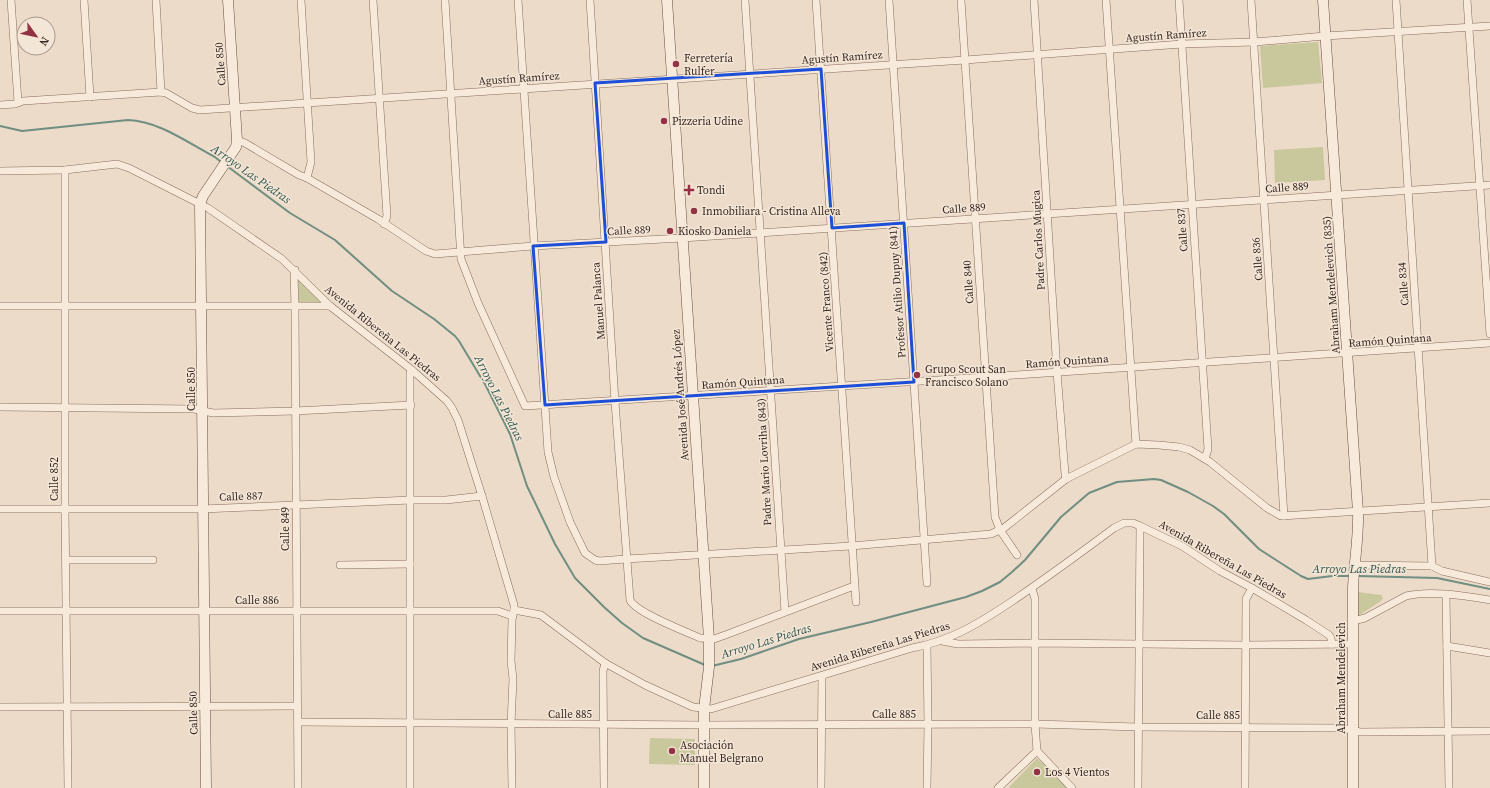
<svg xmlns="http://www.w3.org/2000/svg" width="1490" height="788" font-family="'Source Serif 4',serif">
<rect width="100%" height="100%" fill="#ecdbc8"/>
<g fill="#c9c79c">
<polygon points="1318,42 1322,83 1263,88 1260,46"/>
<polygon points="1323,147 1325,180 1275,183 1274,150"/>
<polygon points="298,279 324,303 299,303"/>
<polygon points="1358,592 1381,595 1383,598 1381,601 1358,616 1356,614"/>
<polygon points="650,738 695,739 695,765 649,764"/>
<polygon points="1037,758 1067,788 1011,788 1009,787"/>
</g>
<g fill="none" stroke-linecap="round" stroke-linejoin="round">
<g stroke="#708e81" stroke-width="2">
<path d="M0,126l22,5 106,-11c31,1 60,23 87,37l6,5"/>
<polyline points="227,166 290,213 335,240 392,291 434,319 455,336 459,341 486,386 510,434 527,486 555,544 575,578 604,607 622,623 643,638 705,665"/>
<polyline points="1358,576 1437,578 1490,589"/>
<polyline points="712,666 741,659 799,639 871,622 966,597 982,591 1000,582 1012,572 1025,560 1061,517 1089,493 1117,482 1154,479 1161,480 1188,492 1213,506 1224,514 1259,549 1301,576 1308,579 1332,576 1351,576"/>
</g>
<defs>
<g id="street">
<polyline points="11,0 18,102"/>
<polyline points="84,0 90,97"/>
<polyline points="156,0 161,92"/>
<polyline points="301,0 311,162 307,178"/>
<polyline points="373,0 387,216 384,224"/>
<polyline points="445,0 461,259 478,303 525,406 986,377 1490,343"/>
<polyline points="518,0 548,452 554,477 570,522 585,553 595,560 599,561 626,559 851,546 991,534 1004,528 1066,479 1136,444 1159,445 1179,447 1190,450 1210,462 1267,508 1281,516 1490,503"/>
<path d="M590,0l25,402 15,198c6,13 55,31 70,38l14,1 14,-5 126,-48"/>
<polyline points="745,0 785,612"/>
<polyline points="816,0 856,602"/>
<polyline points="889,0 927,583"/>
<polyline points="961,0 995,517 1000,530 1017,555"/>
<polyline points="1034,0 1057,372 1065,474 1066,479"/>
<polyline points="1106,0 1136,444"/>
<polyline points="1179,0 1208,449 1205,459"/>
<polyline points="1251,0 1284,516"/>
<polyline points="1396,0 1432,566"/>
<polyline points="1467,0 1490,334"/>
<polyline points="0,105 15,104 23,101 161,92 166,93 192,108 200,110 965,60 1182,44 1254,42 1325,36 1490,26"/>
<polyline points="237,140 245,143 299,175 307,178 378,219 426,251 435,254 533,246 682,238 1490,185"/>
<polyline points="65,170 65,509 68,788"/>
<polyline points="0,171 65,170 117,164 129,168 208,208 282,259 330,306 412,370 447,401 452,408 458,420 482,496 514,605 514,610 512,620 511,661 513,679 511,724 512,788"/>
<polyline points="295,270 294,274 295,306 298,788"/>
<polyline points="0,306 330,306"/>
<polyline points="0,407 194,409 213,413 295,411 411,405"/>
<polyline points="0,509 202,509 411,500 446,500 482,496"/>
<polyline points="66,560 153,560"/>
<polyline points="340,565 410,564"/>
<polyline points="1354,565 1432,566 1442,571 1490,582"/>
<polyline points="1032,589 1035,599 1035,724 1037,751"/>
<polyline points="1446,595 1449,788"/>
<path d="M514,610l27,5 64,48 40,22 48,22 18,2 201,-61c38,-7 64,-23 96,-44 36,-24 71,-50 106,-76l10,-5h9l7,3 42,20 38,25 32,17 54,32 23,15 2,3 1,6"/>
<polyline points="0,611 498,611 512,616"/>
<path d="M1353,621l12,-3 41,-22c25,-6 59,0 84,4"/>
<polyline points="942,641 958,644 1036,643 1246,645 1353,644"/>
<polyline points="1447,646 1490,653"/>
<polyline points="0,707 297,706"/>
<polyline points="298,722 704,725 1035,724 1138,727 1342,728 1360,732 1490,731"/>
<polyline points="410,788 410,373 412,370"/>
<polyline points="604,788 603,671 605,663"/>
<polyline points="821,788 822,676"/>
<polyline points="927,788 928,725 927,646"/>
<polyline points="998,788 1037,751 1072,788"/>
<polyline points="1138,788 1140,526"/>
<polyline points="1245,788 1246,599 1252,588"/>
</g>
<g id="secondary">
<polyline points="667,0 709,639 709,667 704,709 704,788"/>
<path d="M1323,0l35,512c1,25 -4,51 -5,76v200"/>
<polyline points="206,788 200,204 203,196 236,147 237,140 228,0"/>
</g>
</defs>
<use href="#street" stroke="#876d5e" stroke-width="8"/>
<use href="#secondary" stroke="#694e41" stroke-width="11"/>
<use href="#street" stroke="#f7eadb" stroke-width="7"/>
<use href="#secondary" stroke="#f7eadb" stroke-width="10"/>
</g>
<path fill="none" stroke="#1d4ed8" stroke-width="3" stroke-linejoin="round" d="M821,69l11,159 72,-5 10,159 -369,23 -12,-159 73,-4 -11,-159z"/>
<g fill="#923243" stroke="#f4e6d7" stroke-width="1.5">
<circle cx="676" cy="64" r="4"/>
<circle cx="664" cy="121" r="4"/>
<path d="M687 184h4v4h4v4h-4v4h-4v-4h-4v-4h4z"/>
<circle cx="694" cy="211" r="4"/>
<circle cx="670" cy="231" r="4"/>
<circle cx="917" cy="375" r="4"/>
<circle cx="672" cy="751" r="4"/>
<circle cx="1037" cy="772" r="4"/>
</g>
<g text-anchor="middle" stroke-width="3" stroke-linejoin="round" paint-order="stroke">
<g font-size="11" fill="#382821" stroke="#f4e6d7">
<text transform="translate(1166 35) rotate(-4)" y="4">Agustín Ramírez</text>
<text transform="translate(842 57) rotate(-4)" y="4">Agustín Ramírez</text>
<text transform="translate(220 64) rotate(-94)" y="4">Calle 850</text>
<text transform="translate(519 78) rotate(-4)" y="4">Agustín Ramírez</text>
<text transform="translate(1287 187) rotate(-4)" y="4">Calle 889</text>
<text transform="translate(964 208) rotate(-4)" y="4">Calle 889</text>
<text transform="translate(629 230) rotate(-3)" y="4">Calle 889</text>
<text transform="translate(1182 230) rotate(-94)" y="4">Calle 837</text>
<text transform="translate(1038 240) rotate(-93)" y="4">Padre Carlos Mugica</text>
<text transform="translate(1257 259) rotate(-94)" y="4">Calle 836</text>
<text transform="translate(968 282) rotate(-94)" y="4">Calle 840</text>
<text transform="translate(1403 284) rotate(-94)" y="4">Calle 834</text>
<text transform="translate(1331 285) rotate(-94)" y="4">Abraham Mendelevich (835)</text>
<text transform="translate(897 292) rotate(-94)" y="4">Profesor Atilio Dupuy (841)</text>
<text transform="translate(598 301) rotate(-94)" y="4">Manuel Palanca</text>
<text transform="translate(826 302) rotate(-94)" y="4">Vicente Franco (842)</text>
<text transform="translate(383 333) rotate(39)" y="4">Avenida Ribereña Las Piedras</text>
<text transform="translate(1390 340) rotate(-4)" y="4">Ramón Quintana</text>
<text transform="translate(1067 361) rotate(-4)" y="4">Ramón Quintana</text>
<text transform="translate(743 382) rotate(-4)" y="4">Ramón Quintana</text>
<text transform="translate(191 389) rotate(-90)" y="4">Calle 850</text>
<text transform="translate(680 395) rotate(-94)" y="4">Avenida José Andrés López</text>
<text transform="translate(764 462) rotate(-93)" y="4">Padre Mario Lovriha (843)</text>
<text transform="translate(54 479) rotate(-90)" y="4">Calle 852</text>
<text transform="translate(241 496) rotate(-2)" y="4">Calle 887</text>
<text transform="translate(285 529) rotate(-90)" y="4">Calle 849</text>
<text transform="translate(1223 559) rotate(30)" y="4">Avenida Ribereña Las Piedras</text>
<text x="257" y="604">Calle 886</text>
<text transform="translate(880 646) rotate(-17)" y="4">Avenida Ribereña Las Piedras</text>
<text transform="translate(1341 678) rotate(-90)" y="4">Abraham Mendelevich</text>
<text transform="translate(193 713) rotate(-91)" y="4">Calle 850</text>
<text x="570" y="718">Calle 885</text>
<text x="894" y="718">Calle 885</text>
<text x="1218" y="719">Calle 885</text>
</g>
<g font-size="11" fill="#382821" stroke="#f4e6d7" text-anchor="start">
<text x="684" y="62">Ferretería<tspan x="684" dy="13">Rulfer</tspan></text>
<text x="672" y="125">Pizzeria Udine</text>
<text x="697" y="194">Tondi</text>
<text x="702" y="215">Inmobiliara - Cristina Alleva</text>
<text x="678" y="235">Kiosko Daniela</text>
<text x="925" y="373">Grupo Scout San<tspan x="925" dy="13">Francisco Solano</tspan></text>
<text x="680" y="749">Asociación<tspan x="680" dy="13">Manuel Belgrano</tspan></text>
<text x="1045" y="776">Los 4 Vientos</text>
</g>
<g font-size="12" font-style="italic" fill="#31574e" stroke="#f4e6d7">
<text transform="translate(251 174) rotate(35)" y="4">Arroyo Las Piedras</text>
<text transform="translate(499 398) rotate(63)" y="4">Arroyo Las Piedras</text>
<text x="1359" y="573">Arroyo Las Piedras</text>
<text transform="translate(766 641) rotate(-17)" y="4">Arroyo Las Piedras</text>
</g>
</g>
<g transform="translate(36 36) rotate(123)"><circle r="19" fill="#f4e6d7" stroke="#a99a8e"/>
<path d="M0-3L7 15L0 10L-7 15Z" fill="#923243"/>
<text y="-6" font-size="11" font-weight="bold" text-anchor="middle" fill="#382821">N</text>
</g>
</svg>
